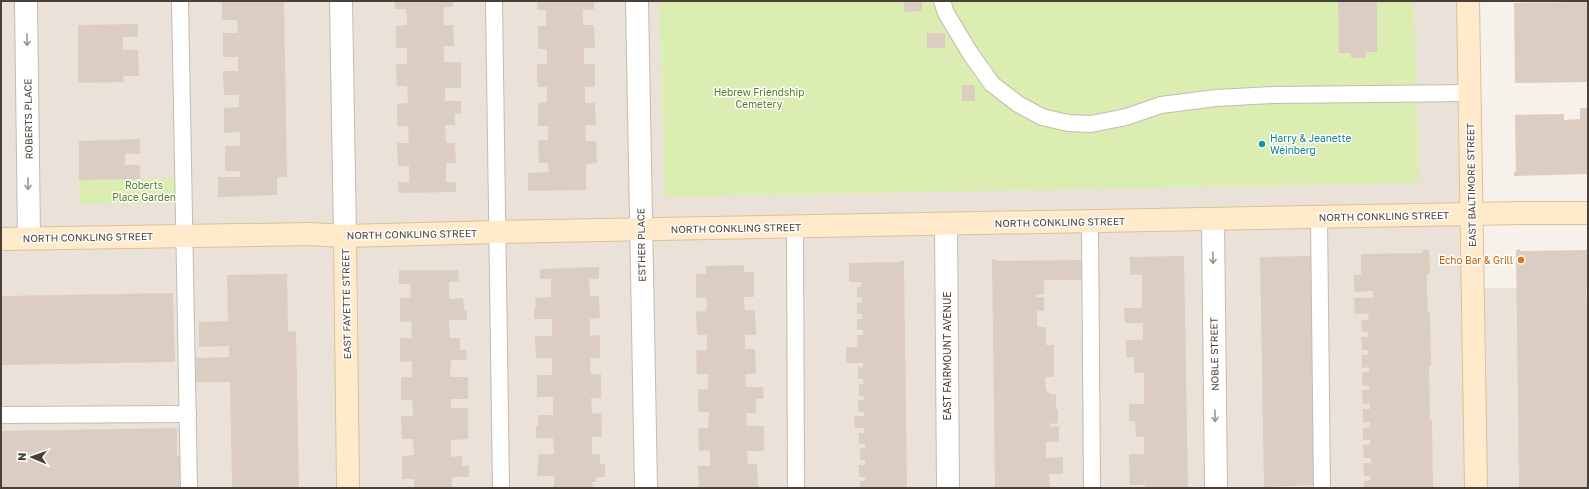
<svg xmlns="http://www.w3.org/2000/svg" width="1589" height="489" viewBox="0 0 1589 489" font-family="'Golos Text',sans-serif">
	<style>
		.residential { fill: #eae2d8 }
		.green { fill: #dbedb1 }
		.building { fill: #dccdc2 }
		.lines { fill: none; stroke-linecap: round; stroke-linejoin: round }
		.lane-casing { stroke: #c6baaf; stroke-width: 18 }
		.street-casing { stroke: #c6baaf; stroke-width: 24 }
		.secondary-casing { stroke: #dcc099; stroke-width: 24 }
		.lane { stroke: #fff; stroke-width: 16 }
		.street { stroke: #fff; stroke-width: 22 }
		.secondary { stroke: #ffebcb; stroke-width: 22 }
		.oneway { stroke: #9c9691 }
		.culture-dot { fill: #0f9aa8; stroke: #fff; stroke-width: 1.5 }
		.food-dot { fill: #e8710a; stroke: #fff; stroke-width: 1.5 }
		.labels { text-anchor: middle; stroke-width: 3; stroke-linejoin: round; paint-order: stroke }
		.park-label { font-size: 10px; fill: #547d24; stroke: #fff }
		.street-label { font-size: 10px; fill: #4b4037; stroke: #fff }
		.culture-label { font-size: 10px; fill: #0d838f; stroke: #fff; text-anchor: start }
		.food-label { font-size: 10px; fill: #c56008; stroke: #fff; text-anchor: end }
	</style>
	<rect width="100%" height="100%" fill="#f6f1ea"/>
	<!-- residential -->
	<polygon class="residential" points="1,1 659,1 665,197 1418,183 1414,1 1471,1 1475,288 1588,288 1588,488 190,488 189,454 1,456"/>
	<!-- green -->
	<g class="green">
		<polygon points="659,1 1414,1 1419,183 665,197"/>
		<polygon points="176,178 176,198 168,199 167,203 79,204 79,180"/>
	</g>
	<!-- building -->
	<g class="building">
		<polygon points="222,1 284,1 287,177 277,177 277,195 218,197 218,177 240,177 240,171 225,171 225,146 240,146 240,132 224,133 224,108 239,107 239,95 224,95 223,71 238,71 238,57 223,57 223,33 238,33 237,20 222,20"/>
		<polygon points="395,1 453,1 453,7 443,7 444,25 453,25 454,46 444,46 444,62 461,62 461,88 445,88 445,101 461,101 461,114 455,114 455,125 445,125 446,143 455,143 456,163 446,163 446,182 456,182 456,192 399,193 398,182 409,182 409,166 398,166 397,143 409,143 408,126 397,126 397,104 408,103 407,86 397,86 396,64 407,64 407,48 396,48 396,26 407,25 407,16 406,9 395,9"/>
		<polygon points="537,1 594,1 594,9 583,10 583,25 594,25 595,48 584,48 584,64 595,64 595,87 585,87 585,103 595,103 596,125 585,125 586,141 596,141 597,163 586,164 586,190 528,191 528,173 549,172 548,163 539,163 538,140 548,140 548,126 538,126 538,103 547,102 547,87 538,87 537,75 537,64 547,64 547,49 538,49 538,26 546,26 546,10 537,10"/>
		<polygon points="904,1 922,1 922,11 904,12"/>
		<polygon points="1338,1 1377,1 1377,52 1366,52 1366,58 1351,58 1351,53 1339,53"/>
		<polygon points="1588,2 1588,82 1515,83 1514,3"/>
		<polygon points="138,24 138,37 123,37 123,50 138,50 139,76 123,76 124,82 78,83 78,25"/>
		<rect x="927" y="33" width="18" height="15"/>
		<rect x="962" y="85" width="13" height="16"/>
		<polygon points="1580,108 1588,108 1588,174 1514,176 1514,172 1516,172 1515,115 1564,114 1564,120 1580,119"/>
		<polygon points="140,139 140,154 125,154 125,165 140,165 140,179 79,180 79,141"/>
		<polygon points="1520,249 1520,251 1588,250 1588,289 1586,289 1588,324 1588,369 1587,369 1588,377 1588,488 1519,488 1516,250"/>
		<polygon points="1423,250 1429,250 1430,273 1427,274 1427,294 1428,313 1430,312 1431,366 1429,366 1430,420 1432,419 1433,488 1364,488 1364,481 1370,480 1370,476 1364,476 1363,463 1371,463 1371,458 1364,458 1363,445 1370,444 1370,440 1363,440 1363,428 1370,427 1370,422 1363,422 1363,409 1370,409 1369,403 1363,404 1362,390 1369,390 1369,386 1362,385 1362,372 1369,372 1369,367 1362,368 1362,355 1368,355 1368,350 1362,350 1361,337 1368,337 1368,332 1362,332 1361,320 1368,320 1369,314 1355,314 1354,298 1373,298 1373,291 1354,292 1354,275 1361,275 1361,254 1423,253"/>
		<polygon points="1184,256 1188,488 1145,488 1145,485 1130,485 1129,454 1144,454 1144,437 1136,437 1135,421 1129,421 1129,404 1144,404 1144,373 1134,373 1134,357 1126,357 1126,340 1143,340 1143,323 1125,323 1124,308 1142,308 1142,275 1130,275 1130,257"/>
		<polygon points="1312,256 1316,485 1264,487 1260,257"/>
		<polygon points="992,259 996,259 996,261 1083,260 1084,280 1044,280 1044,294 1036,295 1036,297 1044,297 1044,311 1037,311 1037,327 1046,327 1046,345 1054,345 1054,377 1045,377 1046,391 1049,392 1049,394 1056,394 1056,409 1058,409 1058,423 1050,424 1050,427 1059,426 1059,442 1046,442 1046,458 1063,457 1063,474 1049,474 1050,488 995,488"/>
		<polygon points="901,261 904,261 907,488 860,488 860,481 865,481 865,477 859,477 859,465 865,465 865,460 860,460 860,448 865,449 865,444 859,444 859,433 864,433 864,428 855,428 854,416 864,416 864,412 858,412 858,400 864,400 863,396 859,396 859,384 864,384 863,379 858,379 858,367 863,368 863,363 846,363 846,347 858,347 857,335 863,335 863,330 857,330 857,319 863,319 862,314 857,314 857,302 862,303 862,298 857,297 857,287 861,287 862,282 849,282 849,263 901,262"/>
		<polygon points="744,265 744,272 754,272 754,297 744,297 745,310 755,310 756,335 745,335 745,349 755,349 756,374 745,374 746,387 763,387 764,399 756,399 756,413 746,413 747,426 764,426 764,451 747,451 748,464 757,464 758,488 699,488 698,466 710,466 710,450 699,451 698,428 708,428 709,412 698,412 698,389 708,389 708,374 697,374 696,350 707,350 707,335 697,335 696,312 706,311 707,304 706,298 696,298 696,274 706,274 706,266"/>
		<polygon points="599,267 599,279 589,279 590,296 599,296 600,318 590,319 590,336 600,335 600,358 590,358 591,374 601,374 601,398 591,398 592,414 601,413 602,437 592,437 592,454 600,454 600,464 605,464 605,477 596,477 596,482 592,482 593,488 554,488 554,476 537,476 539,454 554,454 553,438 536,438 536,426 538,426 538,415 553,415 553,397 537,397 537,375 552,375 552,358 536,358 535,336 552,336 552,319 534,319 534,309 536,308 535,298 551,297 551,279 540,279 540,269"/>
		<polygon points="399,270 458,270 459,281 449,282 449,299 463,298 464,310 467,310 467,320 449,320 450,338 460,338 460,350 466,350 467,360 451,360 450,377 468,377 468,399 451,399 451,408 468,408 468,439 451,440 451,457 462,456 462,466 469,466 469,477 452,477 452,488 414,488 414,479 402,479 402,456 414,455 413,439 402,439 401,416 413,416 412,400 401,400 401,377 412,377 412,361 400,362 400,338 412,338 411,321 400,322 400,298 411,298 410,284 399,284"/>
		<polygon points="287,274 288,332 296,331 299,488 232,488 230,382 196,382 196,358 229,357 229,346 199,347 199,322 228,321 227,275"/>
		<polygon points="173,293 175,362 1,365 1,296"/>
		<polygon points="177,428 177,455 182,455 183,488 1,488 1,431"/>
	</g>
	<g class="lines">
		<!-- lane casing -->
		<g class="lane-casing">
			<g id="lane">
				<polyline points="180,1 189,488"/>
				<polyline points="494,1 501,488"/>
				<polyline points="942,1 946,13 970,53 992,84 1018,104 1042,117 1068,123 1091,124 1126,117 1161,105 1216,98 1274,95 1470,93"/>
				<polyline points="1319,217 1322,488"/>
				<polyline points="1090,221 1092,488"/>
				<polyline points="795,227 796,488"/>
				<polyline points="1,415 188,414"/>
			</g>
		</g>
		<!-- street casing -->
		<g class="street-casing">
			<g id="street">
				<polyline points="26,1 29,238"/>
				<polyline points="341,1 345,236"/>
				<polyline points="637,1 646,488"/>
				<polyline points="1213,219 1216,488"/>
				<polyline points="946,224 948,488"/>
			</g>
		</g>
		<!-- secondary casing -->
		<g class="secondary-casing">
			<g id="secondary">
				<polyline points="1468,1 1476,488"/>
				<polyline points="345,236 348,488"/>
				<polyline points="1,239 310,234 345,236 498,232 1522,213 1588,213"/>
			</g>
		</g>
		<!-- lane -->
		<use href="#lane" class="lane"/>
		<!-- street -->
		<use href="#street" class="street"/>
		<!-- secondary -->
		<use href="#secondary" class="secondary"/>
	</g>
	<!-- one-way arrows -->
	<defs><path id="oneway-shaft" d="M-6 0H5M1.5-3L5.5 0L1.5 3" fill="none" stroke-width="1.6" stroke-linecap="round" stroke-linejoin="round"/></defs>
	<g class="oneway">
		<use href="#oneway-shaft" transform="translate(27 40) rotate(89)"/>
		<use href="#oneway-shaft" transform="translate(28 184) rotate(89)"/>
		<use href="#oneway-shaft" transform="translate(1213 258) rotate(89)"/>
		<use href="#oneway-shaft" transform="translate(1215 416) rotate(89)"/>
	</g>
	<!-- markers -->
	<circle class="culture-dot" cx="1262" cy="144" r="4"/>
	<circle class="food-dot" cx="1521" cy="260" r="4"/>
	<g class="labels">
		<!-- park labels -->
		<g class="park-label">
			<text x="759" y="96">Hebrew Friendship<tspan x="759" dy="12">Cemetery</tspan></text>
			<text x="144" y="189">Roberts<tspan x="144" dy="12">Place Garden</tspan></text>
		</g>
		<!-- street labels -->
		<g class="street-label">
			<text transform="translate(28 119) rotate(-91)" y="4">ROBERTS PLACE</text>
			<text transform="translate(1471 185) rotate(-91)" y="4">EAST BALTIMORE STREET</text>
			<text transform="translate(1384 216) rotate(-1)" y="4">NORTH CONKLING STREET</text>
			<text transform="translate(1060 222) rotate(-1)" y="4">NORTH CONKLING STREET</text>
			<text transform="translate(736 228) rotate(-1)" y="4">NORTH CONKLING STREET</text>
			<text transform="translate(412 234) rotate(-1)" y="4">NORTH CONKLING STREET</text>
			<text transform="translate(88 237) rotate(-1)" y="4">NORTH CONKLING STREET</text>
			<text transform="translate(641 245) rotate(-91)" y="4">ESTHER PLACE</text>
			<text transform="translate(346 304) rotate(-91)" y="4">EAST FAYETTE STREET</text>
			<text transform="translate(1214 354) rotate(-91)" y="4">NOBLE STREET</text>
			<text transform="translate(947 356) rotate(-90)" y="4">EAST FAIRMOUNT AVENUE</text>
		</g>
		<!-- culture labels -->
		<g class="culture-label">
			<text x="1270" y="142">Harry &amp; Jeanette<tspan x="1270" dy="12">Weinberg</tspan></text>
		</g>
		<!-- food labels -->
		<g class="food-label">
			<text x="1513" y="264">Echo Bar &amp; Grill</text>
		</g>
	</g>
	<!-- border -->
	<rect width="1589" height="489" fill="none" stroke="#4b4037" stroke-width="4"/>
	<!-- north arrow -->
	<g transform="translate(32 457) rotate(272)" stroke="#ffffff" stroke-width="3" paint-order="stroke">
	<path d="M0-3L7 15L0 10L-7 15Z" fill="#4b4037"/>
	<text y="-6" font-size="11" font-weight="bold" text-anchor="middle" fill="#4b4037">N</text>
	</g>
</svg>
